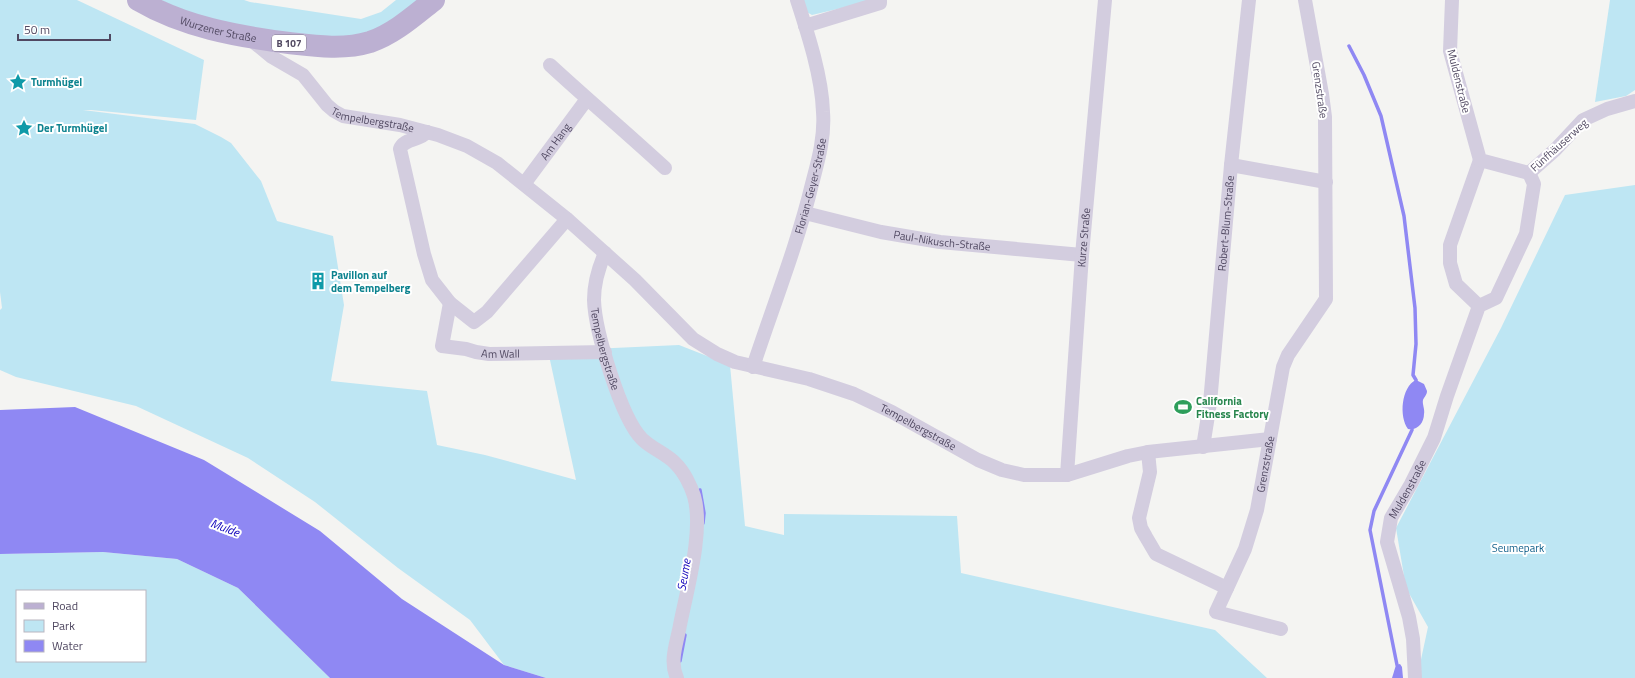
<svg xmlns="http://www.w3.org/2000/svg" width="1635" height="678" viewBox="0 0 1635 678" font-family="'Titillium Web',sans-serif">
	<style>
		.green { fill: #bee6f3; fill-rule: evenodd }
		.water { fill: #8f88f3 }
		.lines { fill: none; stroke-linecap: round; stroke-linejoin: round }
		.stream { stroke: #8f88f3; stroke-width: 3.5 }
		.street { stroke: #d3cddf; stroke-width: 14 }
		.primary { stroke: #bcb0d2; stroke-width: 22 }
		.labels { text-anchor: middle; stroke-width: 4; stroke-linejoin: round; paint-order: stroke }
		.shield { fill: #fff; stroke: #847f90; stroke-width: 1 }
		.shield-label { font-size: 10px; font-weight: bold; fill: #504861 }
		.street-label { font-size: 11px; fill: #504861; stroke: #fff }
		.culture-label { font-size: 11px; font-weight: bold; fill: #0d838f; stroke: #fff; text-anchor: start }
		.leisure-label { font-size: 11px; font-weight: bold; fill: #27864d; stroke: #fff; text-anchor: start }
		.park-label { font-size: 11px; fill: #105f8a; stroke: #fff }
		.water-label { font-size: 12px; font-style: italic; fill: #0e01ba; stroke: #fff }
	</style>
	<rect width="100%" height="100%" fill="#f4f4f2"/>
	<!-- green -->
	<g class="green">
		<polygon points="0,0 77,0 204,60 196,120 91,110 83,110 195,124 221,137 231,143 261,181 277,221 333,236 344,305 331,381 427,391 437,445 485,455 576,480 548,351 679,345 730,365 745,526 784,535 784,514 957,516 961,573 1215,630 1267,678 546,678 504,665 470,620 398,568 315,502 248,458 136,406 16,377 0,370 0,310 2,308 0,292"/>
		<polygon points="161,0 244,0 250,2 361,19 381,12 396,0 421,0 386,27 348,39 251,31 179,10"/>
		<polygon points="802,0 867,0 863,3 812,15 805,11"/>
		<polygon points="1610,0 1635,0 1635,90 1626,96 1595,102"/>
		<polygon points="1635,185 1635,678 1417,678 1428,627 1406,588 1396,528 1501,328 1565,195"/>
		<path d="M 103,552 L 177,559 L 238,588 L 330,678 L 0,678 L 0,554 ZM 17,591 L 145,591 L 145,661 L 17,661 Z"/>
	</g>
	<!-- water -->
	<g class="water">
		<path d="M 1416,380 L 1424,384 L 1427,391 C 1427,395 1424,397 1423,400 C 1422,404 1425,409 1424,414 C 1424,423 1417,431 1408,429 C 1399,417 1401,387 1416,380 Z"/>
		<polygon points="75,407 204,460 320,531 402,599 504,665 546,678 330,678 238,588 177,559 103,552 0,554 0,410"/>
		<polygon points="1400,664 1402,667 1403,678 1392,678 1396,665"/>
	</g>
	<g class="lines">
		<!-- stream -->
		<g class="stream">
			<polyline points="1349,46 1364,75 1381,116 1404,216 1415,308 1416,344 1413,375 1416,380"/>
			<polyline points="700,490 704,513 703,523"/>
			<polyline points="680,661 685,635"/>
			<polyline points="1397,665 1370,530 1374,511 1412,430"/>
		</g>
		<!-- street -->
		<g class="street">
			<polyline points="805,26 880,3 880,0"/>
			<path id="s1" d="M 250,39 L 272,57 L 303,75 L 327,105 L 334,111 L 343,116 L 400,125 L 438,135 L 467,146 L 497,163 L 567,219 L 635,280 L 693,339 L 717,354 L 735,362 L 809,379 L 854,394 L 892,412 L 978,460 L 1002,470 L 1024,475 L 1067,475 L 1128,456 L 1148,452 L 1270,439"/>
			<path d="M 550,65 C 588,100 627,133 665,168"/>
			<path d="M 427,132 C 420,141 404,138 400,149 L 424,254 L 432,280 L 450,303 L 474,322 L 487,312 L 567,219"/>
			<polyline points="1231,165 1326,182"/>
			<polyline points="1529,173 1555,150 1583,120 1607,109 1635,101"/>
			<path id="s2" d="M 524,184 L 587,99"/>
			<path id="s3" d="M 805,213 L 881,232 L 940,242 L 1082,255"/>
			<path id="s4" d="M 605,253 C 598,269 594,283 594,300 C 595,331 621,418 642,439 C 652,449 667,454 676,464 C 684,472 691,486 694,496 C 704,531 687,589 680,625 C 677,642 669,661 677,678"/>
			<path id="s5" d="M 450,303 L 442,346 L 466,349 L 476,352 L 489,354 L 605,352"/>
			<polyline points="1479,306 1456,284 1450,263 1450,245 1480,160"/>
			<path id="s6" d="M 753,367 C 773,306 797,246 812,184 C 818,161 825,137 823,112 C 822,77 808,34 797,0"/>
			<path id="s7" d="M 1203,447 L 1210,403 L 1231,165 L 1249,0"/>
			<polyline points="1148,452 1150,472 1139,518 1141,528 1146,537 1156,554 1227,588"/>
			<path id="s8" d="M 1067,475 L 1082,255 L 1105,0"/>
			<path id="s9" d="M 1281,629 L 1216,612 L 1245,549 L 1257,510 L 1283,367 L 1288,355 L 1326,299 L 1325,117 L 1322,94 L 1305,0"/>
			<path id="s10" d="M 1415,678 L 1413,639 L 1409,617 L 1387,542 L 1391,518 L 1411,484 L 1434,438 L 1447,396 L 1479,306 L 1496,298 L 1526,234 L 1534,184 L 1529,173 L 1480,160 L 1450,51 L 1452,0"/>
		</g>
		<!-- primary -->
		<path class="primary" id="s11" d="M 138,0 C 184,27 236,36 289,43 C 315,46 344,50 370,42 C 394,34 415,15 434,0"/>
	</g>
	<!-- icons -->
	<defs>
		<g id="sight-bare" transform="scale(1.38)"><path d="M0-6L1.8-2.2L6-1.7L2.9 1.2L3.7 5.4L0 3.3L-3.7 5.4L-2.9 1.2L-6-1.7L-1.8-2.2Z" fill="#0f9aa8" stroke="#fff" stroke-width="2.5" paint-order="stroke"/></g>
		<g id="building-bare" transform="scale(1.38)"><path d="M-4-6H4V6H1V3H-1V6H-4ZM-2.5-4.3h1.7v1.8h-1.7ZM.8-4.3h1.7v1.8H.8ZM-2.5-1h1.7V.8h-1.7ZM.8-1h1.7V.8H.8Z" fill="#0f9aa8" stroke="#fff" stroke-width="2.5" paint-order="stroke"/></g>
		<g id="stadium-bare" transform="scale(1.38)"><path d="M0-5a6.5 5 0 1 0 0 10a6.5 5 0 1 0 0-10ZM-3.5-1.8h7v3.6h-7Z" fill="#2e9e5b" stroke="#fff" stroke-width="2.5" paint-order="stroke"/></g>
	</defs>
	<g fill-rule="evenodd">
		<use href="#sight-bare" x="18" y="82"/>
		<use href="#sight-bare" x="24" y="128"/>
		<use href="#building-bare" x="318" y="281"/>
		<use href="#stadium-bare" x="1183" y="407"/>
	</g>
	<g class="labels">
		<!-- shield labels -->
		<rect class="shield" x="272" y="35" width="34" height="16" rx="3"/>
		<g class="shield-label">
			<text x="289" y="47">B 107</text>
		</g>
		<!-- street labels -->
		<g class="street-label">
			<text dy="4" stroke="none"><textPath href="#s11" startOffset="86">Wurzener Straße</textPath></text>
			<text transform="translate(1459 81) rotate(76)" y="4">Muldenstraße</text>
			<text transform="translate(1320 90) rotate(82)" y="4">Grenzstraße</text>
			<text dy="4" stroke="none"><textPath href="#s1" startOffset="152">Tempelbergstraße</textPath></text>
			<text dy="4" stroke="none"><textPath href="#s2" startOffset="53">Am Hang</textPath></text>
			<text transform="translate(1559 145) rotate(-42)" y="4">Fünfhäuserweg</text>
			<text dy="4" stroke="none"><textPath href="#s6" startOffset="190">Florian-Geyer-Straße</textPath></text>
			<text dy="4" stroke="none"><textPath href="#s7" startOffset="225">Robert-Blum-Straße</textPath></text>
			<text dy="4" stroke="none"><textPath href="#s8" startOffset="238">Kurze Straße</textPath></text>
			<text dy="4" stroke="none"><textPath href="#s3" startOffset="140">Paul-Nikusch-Straße</textPath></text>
			<text dy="4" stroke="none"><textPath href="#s4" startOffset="99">Tempelbergstraße</textPath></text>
			<text dy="4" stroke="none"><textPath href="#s5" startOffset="103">Am Wall</textPath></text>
			<text dy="4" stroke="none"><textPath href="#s1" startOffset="792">Tempelbergstraße</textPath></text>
			<text dy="4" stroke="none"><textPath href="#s9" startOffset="224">Grenzstraße</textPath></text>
			<text dy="4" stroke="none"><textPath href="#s10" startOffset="197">Muldenstraße</textPath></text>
		</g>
		<!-- culture labels -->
		<g class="culture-label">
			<text x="31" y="86">Turmhügel</text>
			<text x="37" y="132">Der Turmhügel</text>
			<text x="331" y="279">Pavillon auf<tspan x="331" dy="13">dem Tempelberg</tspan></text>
		</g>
		<!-- leisure labels -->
		<g class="leisure-label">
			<text x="1196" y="405">California<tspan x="1196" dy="13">Fitness Factory</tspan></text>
		</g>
		<!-- park labels -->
		<g class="park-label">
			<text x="1518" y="552">Seumepark</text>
		</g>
		<!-- water labels -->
		<g class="water-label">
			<text transform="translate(225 528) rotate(21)" y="4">Mulde</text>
			<text transform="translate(684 575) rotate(-80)" y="4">Seume</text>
		</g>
	</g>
	<!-- legend -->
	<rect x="16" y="590" width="130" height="72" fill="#ffffff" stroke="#b9b6c0"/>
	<rect x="24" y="603" width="20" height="6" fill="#bcb0d2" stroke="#b9b6c0"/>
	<text x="52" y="610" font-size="12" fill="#504861">Road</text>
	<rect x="24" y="620" width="20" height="12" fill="#bee6f3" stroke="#b9b6c0"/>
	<text x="52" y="630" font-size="12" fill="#504861">Park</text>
	<rect x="24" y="640" width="20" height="12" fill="#8f88f3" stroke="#b9b6c0"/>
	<text x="52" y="650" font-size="12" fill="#504861">Water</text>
	<!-- scale -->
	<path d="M18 34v6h92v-6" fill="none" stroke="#504861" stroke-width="2"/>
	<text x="24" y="34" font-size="12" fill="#504861" stroke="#ffffff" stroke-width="3" paint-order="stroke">50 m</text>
</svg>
